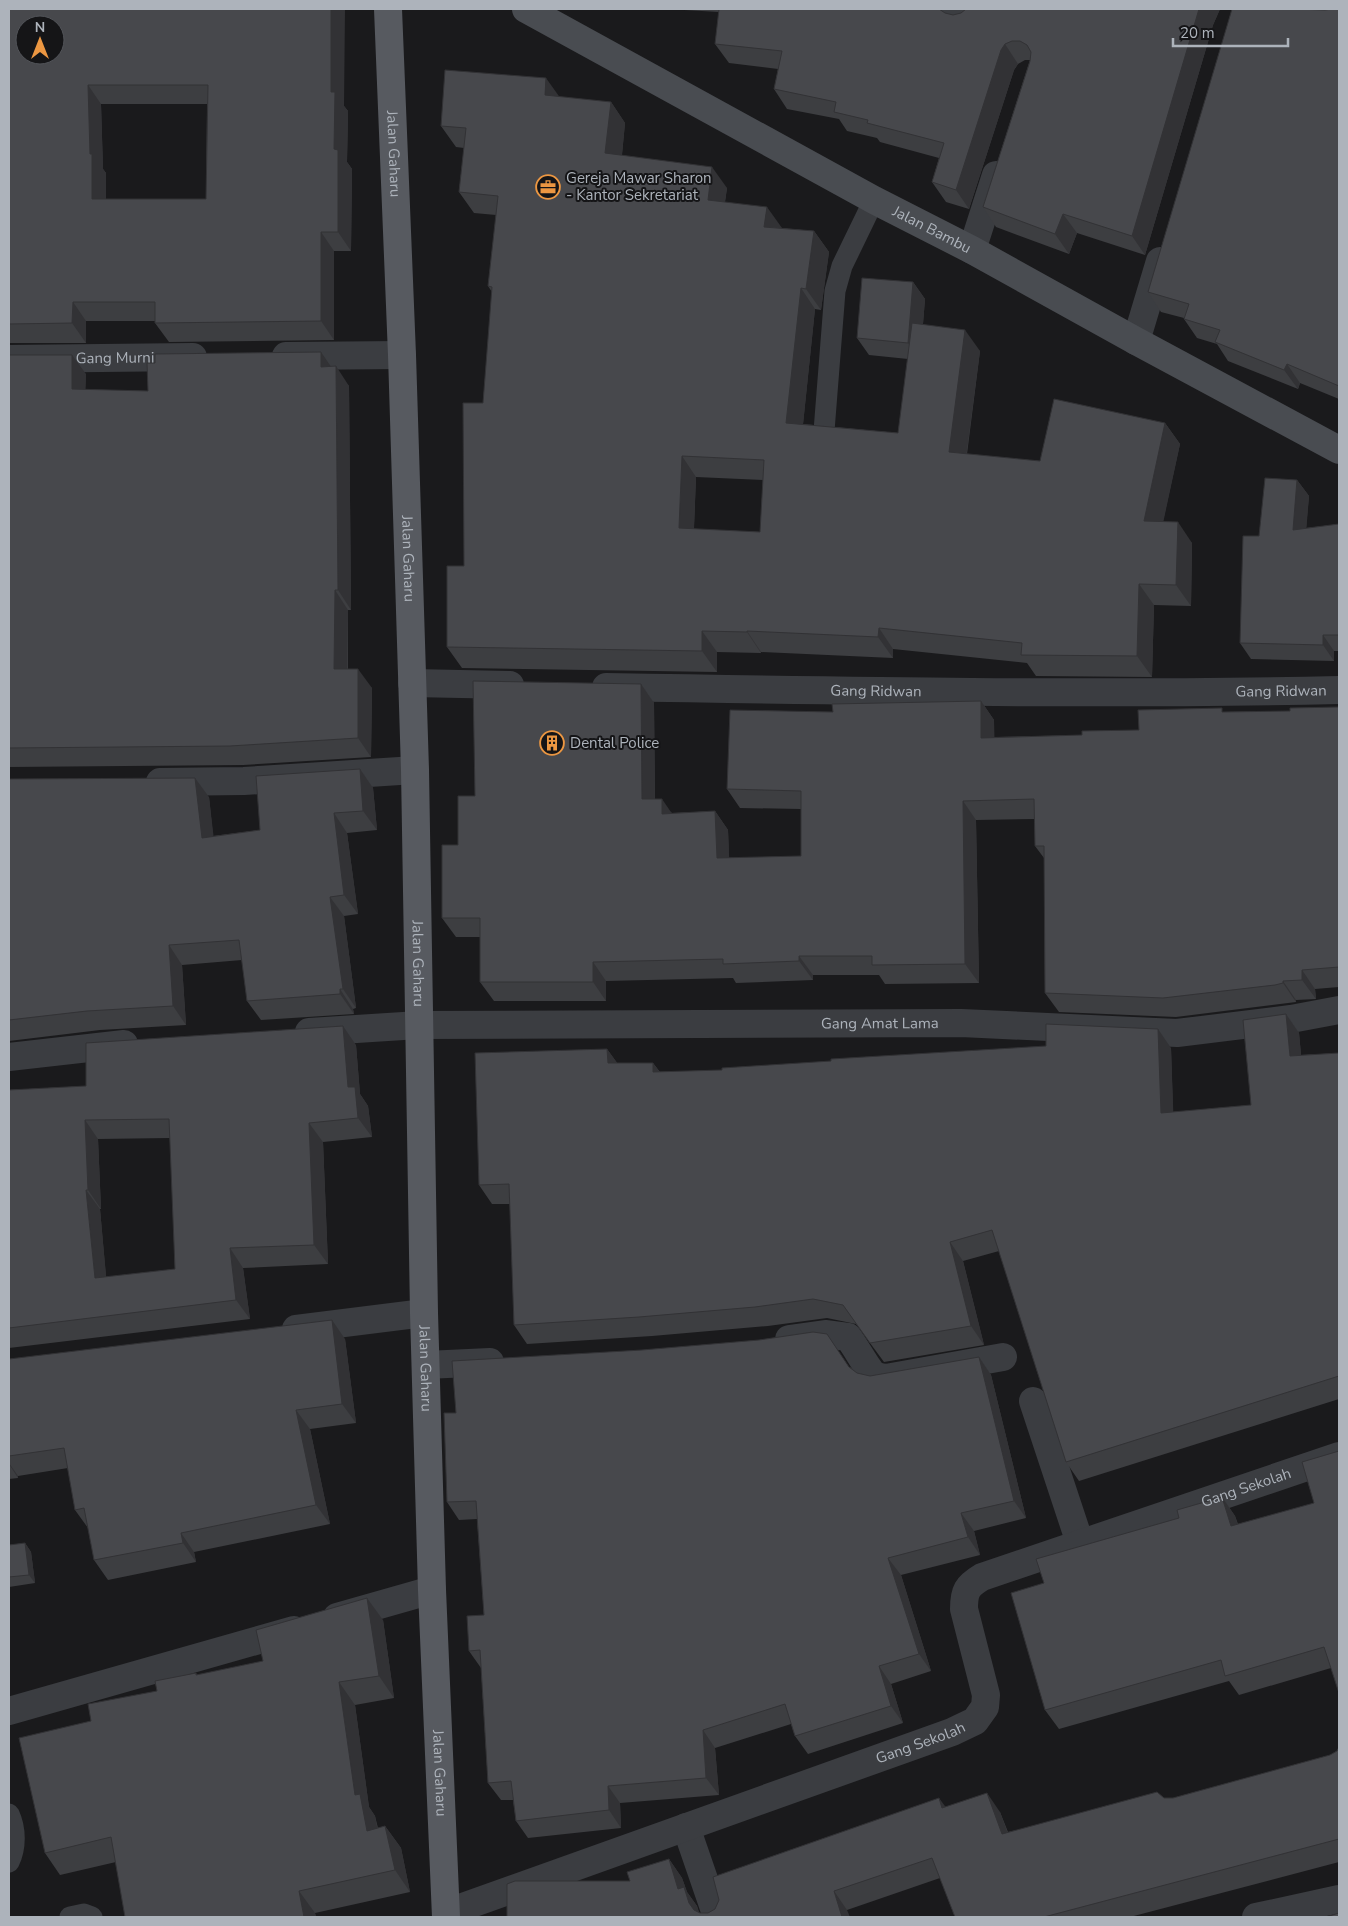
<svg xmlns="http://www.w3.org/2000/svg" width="1348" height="1926" viewBox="0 0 1348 1926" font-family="'Nunito Sans',sans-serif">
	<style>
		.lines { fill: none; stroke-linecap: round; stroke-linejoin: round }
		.lane { stroke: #3b3d41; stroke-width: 21 }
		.street { stroke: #3b3d41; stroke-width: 28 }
		.secondary { stroke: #494c51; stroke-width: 28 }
		.primary { stroke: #575a60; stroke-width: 28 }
		.wall { fill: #3d3e41; fill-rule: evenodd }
		.shaded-wall { fill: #323235 }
		.building { fill: #47484c; stroke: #323235; fill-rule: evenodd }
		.labels { text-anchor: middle; stroke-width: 4; stroke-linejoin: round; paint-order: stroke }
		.street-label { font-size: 15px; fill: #adb3bb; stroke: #151517 }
		.poi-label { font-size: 15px; fill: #adb3bb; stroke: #151517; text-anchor: start }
	</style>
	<rect width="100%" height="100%" fill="#1a1a1c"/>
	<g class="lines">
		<!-- lane -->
		<g class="lane">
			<polyline points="824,431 835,291 842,266 874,200"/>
			<path d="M 9,1814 C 16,1829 16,1848 9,1862"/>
			<polyline points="70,1917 84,1914 92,1917"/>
		</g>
		<!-- street -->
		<g class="street">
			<polyline points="952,9 967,19"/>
			<polyline points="972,250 996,175"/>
			<polyline points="1136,341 1160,261"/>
			<polyline points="286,356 402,355"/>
			<path id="s1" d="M 9,359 L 193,357"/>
			<polyline points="412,683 510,685"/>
			<path id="s2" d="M 606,687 C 850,691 1095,695 1339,690"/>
			<polyline points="160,782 244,781 415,770"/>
			<path id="s3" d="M 309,1032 L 419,1025 L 961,1023 L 1177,1033 L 1291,1019 L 1339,1010"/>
			<polyline points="9,1057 124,1044"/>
			<polyline points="296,1329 424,1313"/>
			<path d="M 789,1339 L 825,1334 L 848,1337 C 854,1344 870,1373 874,1375 C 877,1377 882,1377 886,1378 L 1003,1357"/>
			<polyline points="426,1365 490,1362"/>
			<polyline points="1033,1401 1080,1543"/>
			<polyline points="337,1617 432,1590"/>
			<polyline points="9,1711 294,1630"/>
			<polyline points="686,1827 717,1917"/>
			<path id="s4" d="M 446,1913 L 952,1732 L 975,1721 L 985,1707 L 986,1695 L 964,1609 C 964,1591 967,1586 982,1577 L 1339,1456"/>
			<polyline points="1256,1917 1339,1899"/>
		</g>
		<!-- secondary -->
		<path class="secondary" id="s5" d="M 526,9 L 874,200 L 972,250 L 1136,341 L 1339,450"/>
		<!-- primary -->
		<path class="primary" id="s6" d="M 388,9 L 402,355 L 415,770 L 424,1313 L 432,1590 L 446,1917"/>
	</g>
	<!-- wall -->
	<g class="wall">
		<path d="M 9,9 L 344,106 L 348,111 L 347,162 L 352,169 L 351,251 L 334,251 L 334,340 L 169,342 L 155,323 L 155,321 L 86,321 L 86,343 L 9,343 ZM 101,104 L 207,104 L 206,199 L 106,199 L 106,173 L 103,169 Z"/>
		<polygon points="667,9 939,9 945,13 953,15 961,13 966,9 1220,9 1213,25 1145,255 1077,233 1069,254 996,227 983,207 1030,60 1025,60 1018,64 1014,70 969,209 946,202 932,182 939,158 880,142 877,138 847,131 839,119 787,109 774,89 778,69 729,63 715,44 719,12"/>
		<polygon points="1339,9 1339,399 1300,383 1298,389 1228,361 1217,344 1197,338 1184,319 1184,318 1161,312 1148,292 1325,10"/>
		<path d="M 560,97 L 611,102 L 625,123 L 622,155 L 727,188 L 725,202 L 782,228 L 814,231 L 829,252 L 821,310 L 815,309 L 803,424 L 898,433 L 908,359 L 869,355 L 857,338 L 913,282 L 925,299 L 923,324 L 980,351 L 967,454 L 1040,461 L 1165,423 L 1180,444 L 1163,521 L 1192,543 L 1191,606 L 1154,605 L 1152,677 L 1036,676 L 1027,663 L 893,649 L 893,658 L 761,652 L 761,653 L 717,652 L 717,672 L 462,668 L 447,647 L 464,566 L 483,403 L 492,292 L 488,286 L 496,215 L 474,213 L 459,192 L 464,148 L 456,147 L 441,126 ZM 696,477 L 763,480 L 760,532 L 694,529 Z"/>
		<polygon points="9,355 86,374 85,390 148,391 331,367 349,386 351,610 348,610 348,669 372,688 371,757 243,765 9,767"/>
		<polygon points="1297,480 1309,496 1306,528 1339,524 1339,651 1334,651 1334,661 1251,659 1240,643 1259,536"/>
		<polygon points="641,684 654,703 655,799 672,813 715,811 728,830 729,858 801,856 801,809 740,808 727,789 833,712 981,701 994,720 994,737 1082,735 1139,730 1225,712 1290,711 1339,707 1339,987 1315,989 1316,999 1296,1000 1296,1002 1176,1017 1059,1012 1045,993 1044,858 1035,846 1035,819 976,820 979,983 885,984 879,975 813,975 813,980 736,983 733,978 606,981 606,1001 494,1001 480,982 480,937 456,937 442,918 458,845 475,796"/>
		<polygon points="360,769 373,788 377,830 347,833 358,914 344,916 356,1008 353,1009 354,1014 261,1020 247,1001 242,960 182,965 186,1025 100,1030 9,1041 9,779 209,797 213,836 260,830"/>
		<polygon points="1286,1014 1299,1033 1301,1055 1339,1053 1339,1399 1079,1481 1066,1462 999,1251 963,1261 984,1345 884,1362 856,1324 827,1318 768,1326 652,1336 527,1344 514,1325 510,1204 492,1204 479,1185 607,1049 617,1063 653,1063 660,1072 722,1070 1171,1048 1173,1112 1251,1105"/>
		<path d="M 356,1045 L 360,1094 L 368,1106 L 372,1137 L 323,1142 L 328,1264 L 243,1268 L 250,1319 L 9,1348 L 9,1090 L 86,1086 ZM 170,1138 L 175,1269 L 106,1277 L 100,1209 L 101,1209 L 98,1139 Z"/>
		<polygon points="345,1339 356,1423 310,1429 330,1524 194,1552 196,1562 108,1580 94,1560 88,1528 75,1510 68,1468 18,1476 18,1478 9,1479 9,1359"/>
		<polygon points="979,1357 991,1375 1026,1518 974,1531 980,1555 901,1575 931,1671 891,1684 903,1723 808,1754 795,1736 791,1724 715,1748 719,1795 620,1803 621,1828 528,1838 516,1821 513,1800 501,1800 488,1783 481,1668 469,1651 484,1615 477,1519 459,1520 447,1502 456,1413 850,1367 857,1373 870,1376"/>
		<polygon points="1222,1497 1235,1516 1238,1524 1314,1503 1331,1668 1239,1695 1229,1681 1059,1729 1045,1710 1044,1583"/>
		<polygon points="25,1543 31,1552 35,1583 9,1587 9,1545"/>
		<polygon points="383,1620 394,1698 355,1705 369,1807 375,1816 378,1828 385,1826 401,1848 410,1892 315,1913 316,1917 125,1917 116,1862 60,1875 45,1853 91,1721 196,1673 197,1675 263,1661"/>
		<polygon points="1339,1747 1339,1862 1130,1917 955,1917 940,1878 847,1910 507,1917 630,1881 669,1859 682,1878 687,1892 697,1906 699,1913 708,1913 945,1807 1000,1812 1008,1832 1164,1798 1173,1798 1330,1755 1337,1751"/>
	</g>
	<!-- shaded-wall -->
	<g class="shaded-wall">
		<polygon points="331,9 345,9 344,106 348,111 347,162 352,169 351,251 338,232 331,92"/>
		<polygon points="1199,9 1220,9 1213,25 1145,255 1132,236"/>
		<polygon points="1005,44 1018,64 1014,70 969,209 956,190 1001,50"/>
		<polygon points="546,78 561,99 545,95"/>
		<polygon points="88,85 101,104 103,169 106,173 106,219 92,199 90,154"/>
		<polygon points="611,102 625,123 620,174 605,153"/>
		<polygon points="712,167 727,188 722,221 708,200"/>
		<polygon points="767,207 782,228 764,227"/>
		<polygon points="1063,214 1077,233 1069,254 1055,234"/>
		<polygon points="814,231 829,252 821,310 806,289"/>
		<polygon points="321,232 334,251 334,340 321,321"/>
		<polygon points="913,282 925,299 920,360 908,343"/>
		<polygon points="801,288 815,309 801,444 786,423"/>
		<polygon points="73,302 86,321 86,343 72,323"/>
		<polygon points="965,330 980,351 964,473 949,452"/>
		<polygon points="321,352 334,371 321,367"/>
		<polygon points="72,355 86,374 85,408 72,389"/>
		<polygon points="1287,364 1300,383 1298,389 1284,370"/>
		<polygon points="336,366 349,386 351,610 338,590"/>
		<polygon points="1165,423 1180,444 1159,542 1144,521"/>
		<polygon points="682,456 696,477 693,549 679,528"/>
		<polygon points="1297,480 1309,496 1305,546 1293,530"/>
		<polygon points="1178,522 1192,543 1191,606 1176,585"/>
		<polygon points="1139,584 1154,605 1152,677 1137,656"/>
		<polygon points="335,590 348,610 347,688 334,669"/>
		<polygon points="879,628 893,649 893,658 878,637"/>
		<polygon points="702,631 717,652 717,672 702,651"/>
		<polygon points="747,631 761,652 761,653 747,632"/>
		<polygon points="1323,635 1334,651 1334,661 1323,645"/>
		<polygon points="358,669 372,688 371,757 358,738"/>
		<polygon points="641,684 654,703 655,818 642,799"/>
		<polygon points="981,701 994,720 995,757 981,738"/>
		<polygon points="360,769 373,788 377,830 363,811"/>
		<polygon points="195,778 209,797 216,857 202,838"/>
		<polygon points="662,799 675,818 662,814"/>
		<polygon points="963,801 976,820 979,983 965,964"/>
		<polygon points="715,811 728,830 730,877 717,858"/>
		<polygon points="334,813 347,833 358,914 344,895"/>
		<polygon points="330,897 344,916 356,1008 343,989"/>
		<polygon points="169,945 182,965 186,1025 173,1006"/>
		<polygon points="799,956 813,975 813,980 799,961"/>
		<polygon points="593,962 606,981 606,1001 593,982"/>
		<polygon points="1302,970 1315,989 1316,999 1302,980"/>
		<polygon points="1283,981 1296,1000 1296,1002 1283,983"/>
		<polygon points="340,989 353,1009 354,1014 340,994"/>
		<polygon points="1286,1014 1299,1033 1303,1075 1290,1056"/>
		<polygon points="343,1026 356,1045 360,1094 368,1106 372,1137 358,1118 348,1087"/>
		<polygon points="1158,1029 1171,1048 1174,1132 1161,1113"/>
		<polygon points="607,1049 621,1068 608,1063"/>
		<polygon points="653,1063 667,1082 653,1072"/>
		<polygon points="85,1120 98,1139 101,1209 88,1190"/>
		<polygon points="309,1123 323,1142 328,1264 314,1245"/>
		<polygon points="86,1190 100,1209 108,1297 95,1278"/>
		<polygon points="950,1242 963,1261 984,1345 971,1326"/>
		<polygon points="230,1248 243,1268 250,1319 236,1300"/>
		<polygon points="332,1320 345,1339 356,1423 342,1404"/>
		<polygon points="979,1357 991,1375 1026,1518 1014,1501"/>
		<polygon points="296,1410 310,1429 330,1524 316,1505"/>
		<polygon points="9,1463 18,1476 18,1478 9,1464"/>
		<polygon points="1222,1497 1235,1516 1244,1545 1231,1526"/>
		<polygon points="961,1513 974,1531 980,1555 968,1537"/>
		<polygon points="181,1533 194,1552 196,1562 183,1543"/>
		<polygon points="25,1543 31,1552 35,1583 29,1575"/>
		<polygon points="888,1558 901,1575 931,1671 919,1654"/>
		<polygon points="367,1598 383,1620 394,1698 379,1676"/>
		<polygon points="879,1666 891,1684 903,1723 891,1706"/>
		<polygon points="339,1682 355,1705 369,1807 375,1816 382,1853 367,1831 355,1795"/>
		<polygon points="703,1730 715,1748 719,1795 706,1778"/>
		<polygon points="608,1786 620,1803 621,1828 609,1810"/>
		<polygon points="987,1793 1000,1812 1015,1853 1002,1834"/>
		<polygon points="939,1798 953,1817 942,1808"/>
		<polygon points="385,1826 401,1848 410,1892 395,1870"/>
		<polygon points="669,1859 682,1878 687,1892 697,1906 701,1917 699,1917 678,1889"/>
		<polygon points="299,1891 315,1913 316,1917 304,1917"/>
		<polygon points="834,1891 847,1910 850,1917 842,1917"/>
	</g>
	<!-- building -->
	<g class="building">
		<path d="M 9,9 L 331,9 L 331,92 L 335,92 L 334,149 L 338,150 L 338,232 L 321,232 L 321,321 L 155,323 L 155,302 L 73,302 L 72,323 L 9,324 ZM 25,25 L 55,25 L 55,55 L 25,55 ZM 88,85 L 208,85 L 206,199 L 92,199 L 92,154 L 90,154 Z"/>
		<polygon points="719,9 939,9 945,13 953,15 961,13 966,9 1199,9 1132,236 1063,214 1055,234 983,207 1030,61 1031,52 1027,45 1020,41 1012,41 1005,44 1001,50 956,190 932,182 944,143 867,123 868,120 834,112 836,102 774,89 782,51 715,44"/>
		<polygon points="1232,9 1295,9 1325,10 1332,9 1339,9 1339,386 1287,364 1284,370 1215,342 1220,330 1184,319 1189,304 1148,292"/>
		<path d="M 445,70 L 546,78 L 545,95 L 611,102 L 605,153 L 712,167 L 708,200 L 767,207 L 764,227 L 814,231 L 806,289 L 801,288 L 786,423 L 898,433 L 912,323 L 965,330 L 949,452 L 1040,461 L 1054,399 L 1165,423 L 1144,521 L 1178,522 L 1176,585 L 1139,584 L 1137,656 L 1021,655 L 1022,643 L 879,628 L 878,637 L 747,631 L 747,632 L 702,631 L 702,651 L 447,647 L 447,566 L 464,566 L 463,403 L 483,403 L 492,287 L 488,286 L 498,196 L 459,192 L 466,128 L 441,126 ZM 682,456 L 764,460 L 760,532 L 679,528 Z"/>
		<polygon points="862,278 913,282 908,343 857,338"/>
		<polygon points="321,352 321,367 336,366 338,590 335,590 334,669 358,669 358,738 230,746 9,748 9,355 72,355 72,389 148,391 147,363 155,363 155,354"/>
		<polygon points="1265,478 1297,480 1293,530 1339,524 1339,635 1323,635 1323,645 1240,643 1243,536 1259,536"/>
		<polygon points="473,681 641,684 642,799 662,799 662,814 715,811 717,858 801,856 801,791 727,789 730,710 833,712 832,704 981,701 981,738 1082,735 1082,731 1139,730 1138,710 1222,708 1222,712 1290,711 1290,708 1339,707 1339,967 1302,970 1302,980 1283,981 1283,983 1275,985 1163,998 1045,993 1044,846 1035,846 1034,799 963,801 965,964 872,965 872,956 799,956 799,961 723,964 723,959 593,962 593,982 480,982 480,918 442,918 442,845 458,845 458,796 475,796"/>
		<polygon points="360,769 363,811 334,813 344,895 330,897 343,989 340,989 340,994 247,1001 239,940 169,945 173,1006 87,1011 9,1020 9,779 195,778 202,838 260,830 256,776"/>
		<polygon points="1286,1014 1290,1056 1339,1053 1339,1376 1066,1462 992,1230 950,1242 971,1326 870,1343 843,1305 813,1299 755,1307 639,1317 514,1325 509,1184 479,1185 475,1053 607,1049 608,1063 653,1063 653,1072 722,1070 722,1068 831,1061 831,1059 1046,1046 1046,1024 1158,1029 1161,1113 1251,1105 1243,1020"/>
		<path d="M 343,1026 L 348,1087 L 355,1087 L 358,1118 L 309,1123 L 314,1245 L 230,1248 L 236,1300 L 9,1328 L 9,1090 L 86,1086 L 86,1043 ZM 169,1119 L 175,1269 L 95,1278 L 86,1190 L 88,1190 L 85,1120 Z"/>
		<polygon points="332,1320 342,1404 296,1410 316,1505 181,1533 183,1543 94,1560 84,1508 75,1510 64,1448 9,1456 9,1359"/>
		<polygon points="813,1332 827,1334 849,1367 857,1373 870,1376 979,1357 1014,1501 961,1513 968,1537 888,1558 919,1654 879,1666 891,1706 795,1736 785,1704 703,1730 706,1778 608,1786 609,1810 516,1821 511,1781 488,1783 480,1650 469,1651 467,1616 484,1615 476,1501 447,1502 444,1413 456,1413 452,1361 642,1350 759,1340"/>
		<polygon points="1339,1451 1339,1693 1324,1647 1225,1676 1221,1660 1045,1710 1011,1593 1044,1583 1036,1559 1179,1518 1177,1510 1222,1497 1231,1526 1314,1503 1302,1462"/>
		<polygon points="25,1543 29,1575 9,1577 9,1545"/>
		<polygon points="367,1598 379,1676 339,1682 355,1795 360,1794 367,1831 385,1826 395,1870 299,1891 304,1917 125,1917 111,1837 45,1853 19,1738 91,1721 88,1704 157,1691 155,1681 196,1673 196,1675 263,1661 256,1630"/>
		<polygon points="1339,1747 1339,1839 1044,1917 955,1917 932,1858 834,1891 842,1917 507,1917 507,1884 515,1881 630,1881 627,1872 669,1859 678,1889 684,1887 689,1903 694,1910 700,1913 708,1913 715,1909 719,1900 713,1877 939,1798 942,1808 987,1793 1002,1834 1157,1792 1164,1798 1173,1798 1330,1755 1337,1751"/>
		<polygon points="1339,1913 1339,1917 1326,1917"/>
	</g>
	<!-- icons -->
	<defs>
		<g id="office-ring" transform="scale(1.25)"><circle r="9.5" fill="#151517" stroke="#ec9742" stroke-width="1.5"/><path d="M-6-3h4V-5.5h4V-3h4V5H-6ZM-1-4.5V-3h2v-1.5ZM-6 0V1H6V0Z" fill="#ec9742"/></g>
		<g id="building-ring" transform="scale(1.25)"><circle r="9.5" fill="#151517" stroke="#ec9742" stroke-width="1.5"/><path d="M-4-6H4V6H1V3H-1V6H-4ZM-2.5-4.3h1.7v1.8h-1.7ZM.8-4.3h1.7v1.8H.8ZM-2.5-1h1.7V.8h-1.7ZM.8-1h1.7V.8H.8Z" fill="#ec9742"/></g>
	</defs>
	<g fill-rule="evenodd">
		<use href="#office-ring" x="548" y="187"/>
		<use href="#building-ring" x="552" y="743"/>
	</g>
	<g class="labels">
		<!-- street labels -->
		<g class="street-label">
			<text dy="5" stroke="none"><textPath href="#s6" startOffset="145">Jalan Gaharu</textPath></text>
			<text dy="5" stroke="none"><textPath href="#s5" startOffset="462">Jalan Bambu</textPath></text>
			<text dy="5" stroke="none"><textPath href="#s1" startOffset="106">Gang Murni</textPath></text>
			<text dy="5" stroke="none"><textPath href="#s6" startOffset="550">Jalan Gaharu</textPath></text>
			<text dy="5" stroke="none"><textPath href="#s2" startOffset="675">Gang Ridwan</textPath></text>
			<text dy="5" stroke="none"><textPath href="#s2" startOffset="270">Gang Ridwan</textPath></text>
			<text dy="5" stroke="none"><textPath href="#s6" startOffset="955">Jalan Gaharu</textPath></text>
			<text dy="5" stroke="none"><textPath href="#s3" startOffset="571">Gang Amat Lama</textPath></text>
			<text dy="5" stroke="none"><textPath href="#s6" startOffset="1360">Jalan Gaharu</textPath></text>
			<text dy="5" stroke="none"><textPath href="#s4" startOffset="999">Gang Sekolah</textPath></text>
			<text dy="5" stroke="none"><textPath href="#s4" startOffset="504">Gang Sekolah</textPath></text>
			<text dy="5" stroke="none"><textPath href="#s6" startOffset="1765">Jalan Gaharu</textPath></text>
		</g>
		<!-- poi labels -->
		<g class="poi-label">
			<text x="566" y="183">Gereja Mawar Sharon<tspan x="566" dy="17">- Kantor Sekretariat</tspan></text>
			<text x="570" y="748">Dental Police</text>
		</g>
	</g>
	<!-- border -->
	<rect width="1348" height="1926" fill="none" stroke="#adb3bb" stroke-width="20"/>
	<!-- north arrow -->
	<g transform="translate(40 40)"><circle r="24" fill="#151517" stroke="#525459"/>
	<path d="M0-4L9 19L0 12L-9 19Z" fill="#ec9742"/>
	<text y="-8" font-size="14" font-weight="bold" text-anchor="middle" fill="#adb3bb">N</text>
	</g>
	<!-- scale -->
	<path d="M1173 38v8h115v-8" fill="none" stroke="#adb3bb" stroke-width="2.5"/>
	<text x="1180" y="38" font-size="15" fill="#adb3bb" stroke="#151517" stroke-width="4" paint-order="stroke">20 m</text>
</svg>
